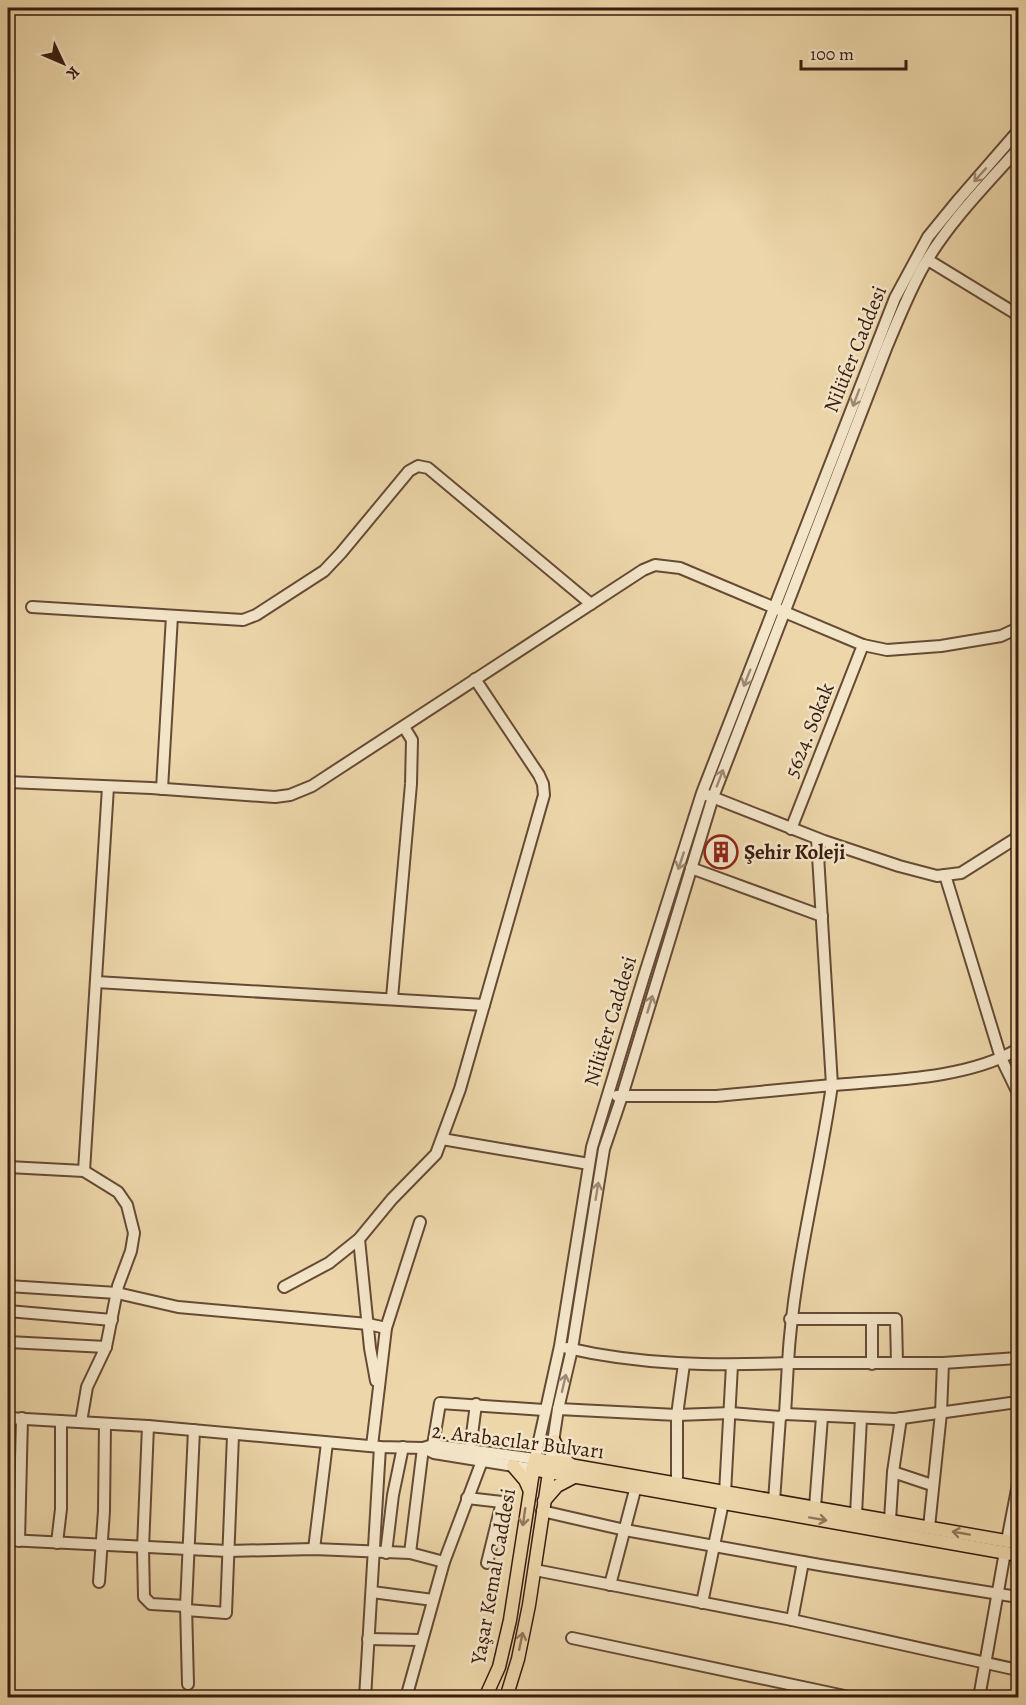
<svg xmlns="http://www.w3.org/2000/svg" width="1026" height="1705" viewBox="0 0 1026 1705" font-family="Alegreya,serif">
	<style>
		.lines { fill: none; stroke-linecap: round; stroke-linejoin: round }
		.minor-casing { stroke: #664a36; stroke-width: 14 }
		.major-casing { stroke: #391b0f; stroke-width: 15 }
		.minor { stroke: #f3e5c8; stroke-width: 10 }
		.major { stroke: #edd7aa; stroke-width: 12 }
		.oneway { stroke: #9f8a75 }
		.oneway2 { stroke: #93795c }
		.labels { text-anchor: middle; stroke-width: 5; stroke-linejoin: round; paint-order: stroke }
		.street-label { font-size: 21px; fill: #391b0f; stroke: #f3e5c8 }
		.poi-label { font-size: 21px; font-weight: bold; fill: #391b0f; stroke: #f3e5c8; text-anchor: start }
	</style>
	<rect width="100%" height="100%" fill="#edd7aa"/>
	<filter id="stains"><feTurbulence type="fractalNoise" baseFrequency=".00333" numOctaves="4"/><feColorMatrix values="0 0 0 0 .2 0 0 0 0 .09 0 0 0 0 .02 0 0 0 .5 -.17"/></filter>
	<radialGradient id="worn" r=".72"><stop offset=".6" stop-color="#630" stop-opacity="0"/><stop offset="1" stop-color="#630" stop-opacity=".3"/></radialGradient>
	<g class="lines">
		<!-- minor casing -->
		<g class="minor-casing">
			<g id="minor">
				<polyline points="928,260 1018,315"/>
				<polyline points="32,607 243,620 256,615 324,571 341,553 409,471 418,466 428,468 591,604"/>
				<polyline points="8,782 151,788 275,797 290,795 312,786 643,570 655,565 680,568 863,645 887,650 941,646 1001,636 1018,628"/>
				<polyline points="162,789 172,616"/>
				<polyline points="707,795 824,841 899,866 937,876 961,873 1018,837"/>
				<polyline points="791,829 863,645"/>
				<path d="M 817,839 L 832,1085 C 890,1080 968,1079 1018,1049"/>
				<polyline points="691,868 822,916"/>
				<polyline points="945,875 1001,1058 1018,1093"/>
				<polyline points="96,982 484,1005"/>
				<polyline points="392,998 411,784 412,740 404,727"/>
				<polyline points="442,1139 589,1164"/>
				<polyline points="8,1167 84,1171 118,1192 127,1205 134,1233 131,1251 118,1286 106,1347 87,1387 81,1422"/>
				<polyline points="84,1171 108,787"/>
				<polyline points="359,1239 370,1348 376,1381"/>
				<polyline points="8,1286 117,1293 178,1307 368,1324 386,1328"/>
				<polyline points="284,1287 329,1263 359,1239 392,1199 436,1154 460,1089 544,795 543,784 539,775 475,679"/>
				<polyline points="8,1311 112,1320"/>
				<polyline points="790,1319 896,1319 897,1363"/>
				<polyline points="8,1342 106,1347"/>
				<path d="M 567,1348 C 640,1365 714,1366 788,1363 C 793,1271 819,1177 832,1085 L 716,1096 L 617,1096"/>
				<polyline points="872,1364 872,1319"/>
				<polyline points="558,1409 677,1415 731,1413 780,1417"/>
				<polyline points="785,1414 895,1419 1018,1402"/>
				<polyline points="8,1418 148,1426 380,1447 423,1448 433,1445 535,1459 560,1346 592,1147 644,976 702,793 895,298 928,237 959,199 1018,131"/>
				<polyline points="148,1426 143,1548 144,1597 151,1604 186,1606"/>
				<polyline points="433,1445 440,1403 544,1410"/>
				<polyline points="372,1446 386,1328 420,1222"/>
				<polyline points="426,1449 434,1453 532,1469"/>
				<polyline points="470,1450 476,1404"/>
				<path d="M 550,1462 L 558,1409 L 572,1349 L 604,1149 L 622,1096 L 713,797 L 887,346 C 898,320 909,292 923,267 C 948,223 985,186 1018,149"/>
				<polyline points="893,1472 932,1485"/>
				<polyline points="677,1484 677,1415 684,1364"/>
				<polyline points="467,1498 502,1502 487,1563"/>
				<polyline points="774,1501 780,1417 785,1414 788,1363 943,1363 1018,1358"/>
				<polyline points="815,1507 822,1417"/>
				<polyline points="542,1511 625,1530 820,1565 1018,1597"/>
				<polyline points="856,1514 861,1418"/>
				<polyline points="890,1520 893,1472 901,1418"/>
				<polyline points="929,1527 941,1413 943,1363"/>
				<polyline points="8,1540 228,1551 314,1549 410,1553 444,1562"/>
				<polyline points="19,1541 22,1418"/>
				<polyline points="1007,1541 1018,1484"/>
				<polyline points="57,1543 61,1509 61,1421"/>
				<polyline points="314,1549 327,1443"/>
				<polyline points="386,1553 393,1495 403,1447"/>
				<polyline points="410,1553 423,1448"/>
				<polyline points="535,1570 792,1620 1018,1670"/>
				<polyline points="99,1582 104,1511 105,1424"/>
				<polyline points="610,1585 635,1490"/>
				<polyline points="372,1592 433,1600"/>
				<polyline points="702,1603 725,1493 732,1365"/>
				<polyline points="186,1610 226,1613 233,1435"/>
				<polyline points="792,1620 803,1562"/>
				<polyline points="572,1638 854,1698"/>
				<polyline points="368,1639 421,1640"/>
				<polyline points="188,1684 186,1606 194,1430"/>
				<polyline points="365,1698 380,1447"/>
				<polyline points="406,1698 444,1562 482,1461"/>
				<polyline points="979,1698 1005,1552"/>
			</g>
		</g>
		<!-- major casing -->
		<g class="major-casing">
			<g id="major">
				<polyline points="554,1441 563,1458 571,1465"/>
				<polyline points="513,1466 525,1480 529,1489"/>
				<polyline points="532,1469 1018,1555"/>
				<polyline points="544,1501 557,1486 574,1477"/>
				<polyline points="485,1698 499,1667 510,1620 535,1459 1018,1543"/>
				<polyline points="506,1698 518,1659 529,1605 550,1466"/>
			</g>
		</g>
		<!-- minor -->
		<use href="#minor" class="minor"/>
		<!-- major -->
		<use href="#major" class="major"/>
	</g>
	<!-- one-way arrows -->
	<defs><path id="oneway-shaft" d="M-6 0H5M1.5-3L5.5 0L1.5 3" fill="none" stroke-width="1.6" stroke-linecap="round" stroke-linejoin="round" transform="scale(1.5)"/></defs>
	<g class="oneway">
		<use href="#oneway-shaft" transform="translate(980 175) rotate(132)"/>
		<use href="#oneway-shaft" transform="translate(856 398) rotate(111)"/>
		<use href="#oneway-shaft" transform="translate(747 678) rotate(112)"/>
		<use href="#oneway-shaft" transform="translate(720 778) rotate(-69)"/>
		<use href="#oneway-shaft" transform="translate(681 861) rotate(108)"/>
		<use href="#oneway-shaft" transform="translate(650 1004) rotate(-73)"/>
		<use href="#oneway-shaft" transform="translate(597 1191) rotate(-81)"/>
		<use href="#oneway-shaft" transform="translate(564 1383) rotate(-77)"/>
	</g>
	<g class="oneway2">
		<use href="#oneway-shaft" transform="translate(524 1517) rotate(98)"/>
		<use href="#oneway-shaft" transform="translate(818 1519) rotate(10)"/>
		<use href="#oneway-shaft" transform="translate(961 1533) rotate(-170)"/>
		<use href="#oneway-shaft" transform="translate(521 1641) rotate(-78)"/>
	</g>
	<!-- icons -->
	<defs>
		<g id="building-ring" transform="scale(1.725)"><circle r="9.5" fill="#f3e5c8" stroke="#8f2418" stroke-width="1.5"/><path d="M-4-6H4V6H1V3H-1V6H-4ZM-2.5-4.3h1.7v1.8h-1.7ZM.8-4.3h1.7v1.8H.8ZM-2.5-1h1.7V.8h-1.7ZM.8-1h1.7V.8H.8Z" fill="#8f2418"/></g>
	</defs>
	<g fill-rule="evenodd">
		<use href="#building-ring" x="721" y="852"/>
	</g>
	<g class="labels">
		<!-- street labels -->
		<g class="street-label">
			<text transform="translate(855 349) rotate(-68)" y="7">Nilüfer Caddesi</text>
			<text transform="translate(809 730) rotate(-68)" y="7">5624. Sokak</text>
			<text transform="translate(610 1021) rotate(-73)" y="7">Nilüfer Caddesi</text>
			<text transform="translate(518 1441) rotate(7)" y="7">2. Arabacılar Bulvarı</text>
			<text transform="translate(493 1576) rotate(-80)" y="7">Yaşar Kemal Caddesi</text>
		</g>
		<!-- poi labels -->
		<g class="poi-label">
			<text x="744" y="859">Şehir Koleji</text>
		</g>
	</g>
	<!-- margin -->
	<rect width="1026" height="1705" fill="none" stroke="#edd7aa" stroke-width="30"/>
	<rect x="9" y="9" width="1008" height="1687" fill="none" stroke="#391b0f" stroke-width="3"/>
	<rect x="15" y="15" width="996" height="1675" fill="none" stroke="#391b0f" stroke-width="1.5"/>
	<!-- north arrow -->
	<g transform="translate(63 63) rotate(134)" stroke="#f3e5c8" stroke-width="4.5" paint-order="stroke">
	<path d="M0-4.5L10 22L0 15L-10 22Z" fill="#391b0f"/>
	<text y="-9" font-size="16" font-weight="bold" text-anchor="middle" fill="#391b0f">K</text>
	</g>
	<!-- scale -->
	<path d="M801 60v9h105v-9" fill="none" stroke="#391b0f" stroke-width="3"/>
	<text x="810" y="60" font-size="18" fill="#391b0f" stroke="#f3e5c8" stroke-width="4.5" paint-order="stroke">100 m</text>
	<rect width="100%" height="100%" filter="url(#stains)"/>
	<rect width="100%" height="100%" fill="url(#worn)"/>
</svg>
